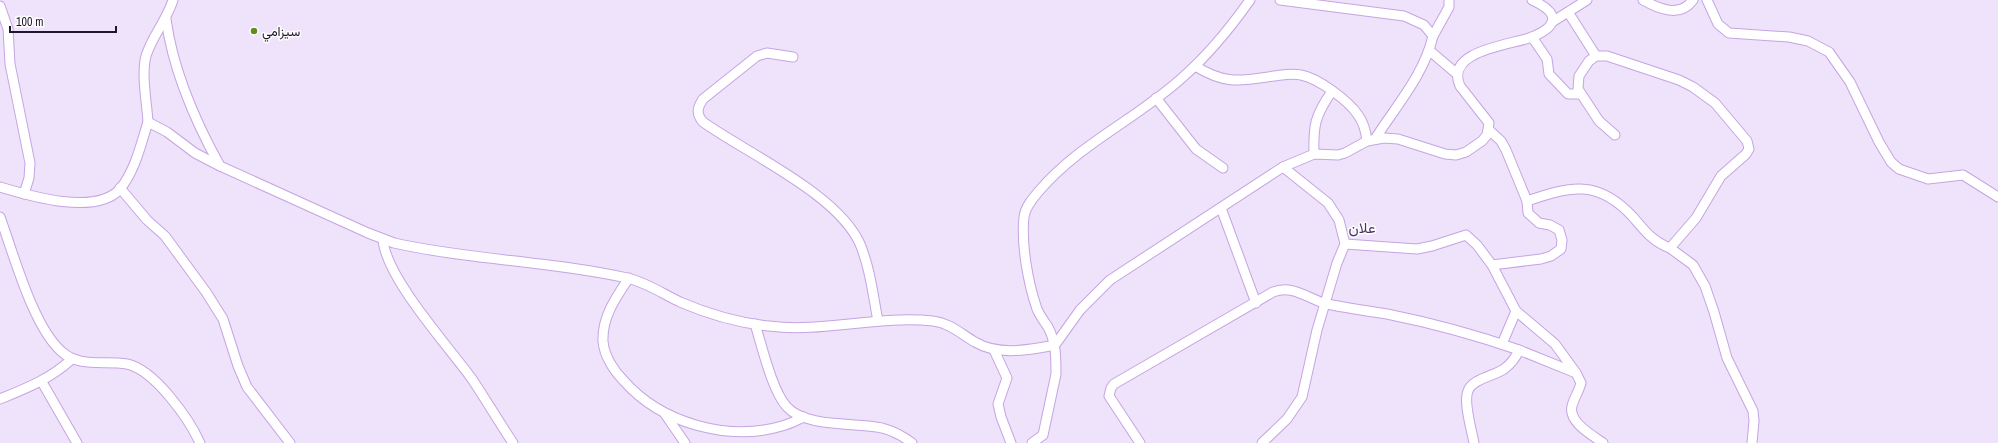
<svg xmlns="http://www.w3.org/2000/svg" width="1998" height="443" viewBox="0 0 1998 443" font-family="'Archivo Narrow',Vazirmatn,sans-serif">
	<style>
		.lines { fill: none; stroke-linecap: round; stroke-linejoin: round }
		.minor-casing { stroke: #c5a5e1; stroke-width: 11 }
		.minor { stroke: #fff; stroke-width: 9 }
		.poi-dot { fill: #638c1b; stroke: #fff; stroke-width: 1.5 }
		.labels { text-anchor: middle; stroke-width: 3; stroke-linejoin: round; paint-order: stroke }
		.poi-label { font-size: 13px; fill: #21152b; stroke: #fff; text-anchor: start }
		.quarter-label { font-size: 15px; fill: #4f3265; stroke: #fff }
	</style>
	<rect width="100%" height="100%" fill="#efe2fb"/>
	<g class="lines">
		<!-- minor casing -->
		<g class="minor-casing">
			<g id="minor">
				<path d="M 1280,0 L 1404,16 L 1424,25 L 1433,36 C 1424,75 1396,106 1375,139"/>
				<path d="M 1643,0 C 1659,9 1680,18 1693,0"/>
				<polyline points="1707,0 1718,24 1729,33 1789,37 1808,41 1829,52 1850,82 1879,142 1891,162 1899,169 1928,179 1963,175 1998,197"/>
				<polyline points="0,6 8,29 10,64 30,163 29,178 24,194"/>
				<polyline points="1568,12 1596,56"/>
				<path d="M 166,19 C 173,71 195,121 220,166"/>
				<polyline points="1552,22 1587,0"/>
				<polyline points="1433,36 1449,7 1449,0"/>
				<polyline points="1532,37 1547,59 1549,74 1568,94 1580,94"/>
				<polyline points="1430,51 1457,74"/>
				<path d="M 793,57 L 767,53 L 757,56 L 703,99 C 697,108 696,114 703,122 C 748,154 838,194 860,244 C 870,268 873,295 878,321"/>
				<path d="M 1195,66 C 1226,85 1240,81 1274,76 C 1283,75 1292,73 1301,75 C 1318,78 1349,101 1358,115 C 1364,123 1366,132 1367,141"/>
				<polyline points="1156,98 1196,149 1223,168"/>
				<path d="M 148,122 C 147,103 141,75 146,56 C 152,36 167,20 173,0"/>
				<path d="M 1314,154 C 1313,125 1315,116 1332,91"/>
				<path d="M 0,187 C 30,196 96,216 120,189 C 135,171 141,144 148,122 L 167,132 L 195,153 L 220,166 L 368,233 L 394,243 C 470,260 551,261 627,278 C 646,282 663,294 680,302 C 708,314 739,323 769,326 C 823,333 878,315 933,321 C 950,323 961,334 975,342 C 998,356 1030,350 1055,345 L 1080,310 L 1110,280 L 1283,167 L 1314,154 L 1338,155 L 1345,153 L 1367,141 L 1384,138 L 1398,139 L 1445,154 L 1456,155 L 1466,152 L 1482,141 L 1487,135 L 1489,123 L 1460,86 C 1444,50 1512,45 1532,37 C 1561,25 1558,12 1532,0"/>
				<polyline points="120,188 147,220 165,236 206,292 223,319 238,366 247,387 290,443"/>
				<path d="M 1527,201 C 1571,186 1598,179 1633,217 C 1644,230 1653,242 1670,248 L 1696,218 L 1721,176 L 1746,154 L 1749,149 L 1747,141 L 1715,103 L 1693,87 L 1679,80 L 1607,56 L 1596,56 L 1589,61 L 1579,76 L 1578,89 L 1599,121 L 1615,135"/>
				<polyline points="1221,208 1256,303"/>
				<path d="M 0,217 C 14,255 33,327 62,352 C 80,368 105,360 127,364 C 155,370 189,419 200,443"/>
				<path d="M 383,239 C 385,277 449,347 472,379 C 486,400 499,422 513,443"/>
				<polyline points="1345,244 1417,249 1432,246 1466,235 1477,245 1492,265 1541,259 1551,256 1561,249 1562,240 1559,230 1550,225 1539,223 1528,213 1527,201 1506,150 1501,141 1489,130"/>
				<polyline points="1670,248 1693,265 1705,286 1714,312 1727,358 1753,411 1754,421 1752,443"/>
				<polyline points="1492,265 1516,311 1555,344 1576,373"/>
				<path d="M 629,278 C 616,297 602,317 603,341 C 604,356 614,371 624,381 C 661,423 728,442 782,426 C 790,424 797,420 804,417"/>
				<path d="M 755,324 C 762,346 772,391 787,407 C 806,428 856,422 882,428 C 893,431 903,436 912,443"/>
				<polyline points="1502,344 1516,311"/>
				<polyline points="994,350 1007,378 998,404 1001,417 1011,443"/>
				<path d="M 1519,350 L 1576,373 L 1581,383 C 1579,391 1574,398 1572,406 C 1568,422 1592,435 1603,443"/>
				<polyline points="42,382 77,443"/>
				<path d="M 0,399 C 27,388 50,379 72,359"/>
				<polyline points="665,414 685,443"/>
				<path d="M 1032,443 L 1043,435 L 1056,374 C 1056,357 1056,342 1048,327 C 1044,321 1040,316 1037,309 C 1028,283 1021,244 1024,217 C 1025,207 1033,198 1039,191 C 1080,143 1137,119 1183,77 C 1208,55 1231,27 1250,0"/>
				<path d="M 1140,443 L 1109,396 L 1111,388 L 1114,384 L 1273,292 C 1293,284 1308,299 1327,304 C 1347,308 1367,311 1387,314 C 1432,323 1476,335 1519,350 C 1516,357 1511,364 1504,369 C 1494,376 1472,379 1468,391 C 1463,402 1472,431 1474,443"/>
				<polyline points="1262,443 1287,419 1302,397 1317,330 1337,263 1345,244 1339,220 1328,203 1283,167"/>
			</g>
		</g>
		<!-- minor -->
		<use href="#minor" class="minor"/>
	</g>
	<!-- markers -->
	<circle class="poi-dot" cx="254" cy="31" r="4"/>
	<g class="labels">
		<!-- poi labels -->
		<g class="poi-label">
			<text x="262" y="36">سيزامي</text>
		</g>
		<!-- quarter labels -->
		<g class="quarter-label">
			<text x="1362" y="233">علان</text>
		</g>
	</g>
	<!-- scale -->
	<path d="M10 26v6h106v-6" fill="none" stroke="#21152b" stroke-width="2"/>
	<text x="16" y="26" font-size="12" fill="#21152b" stroke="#ffffff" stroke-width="3" paint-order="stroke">100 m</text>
</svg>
